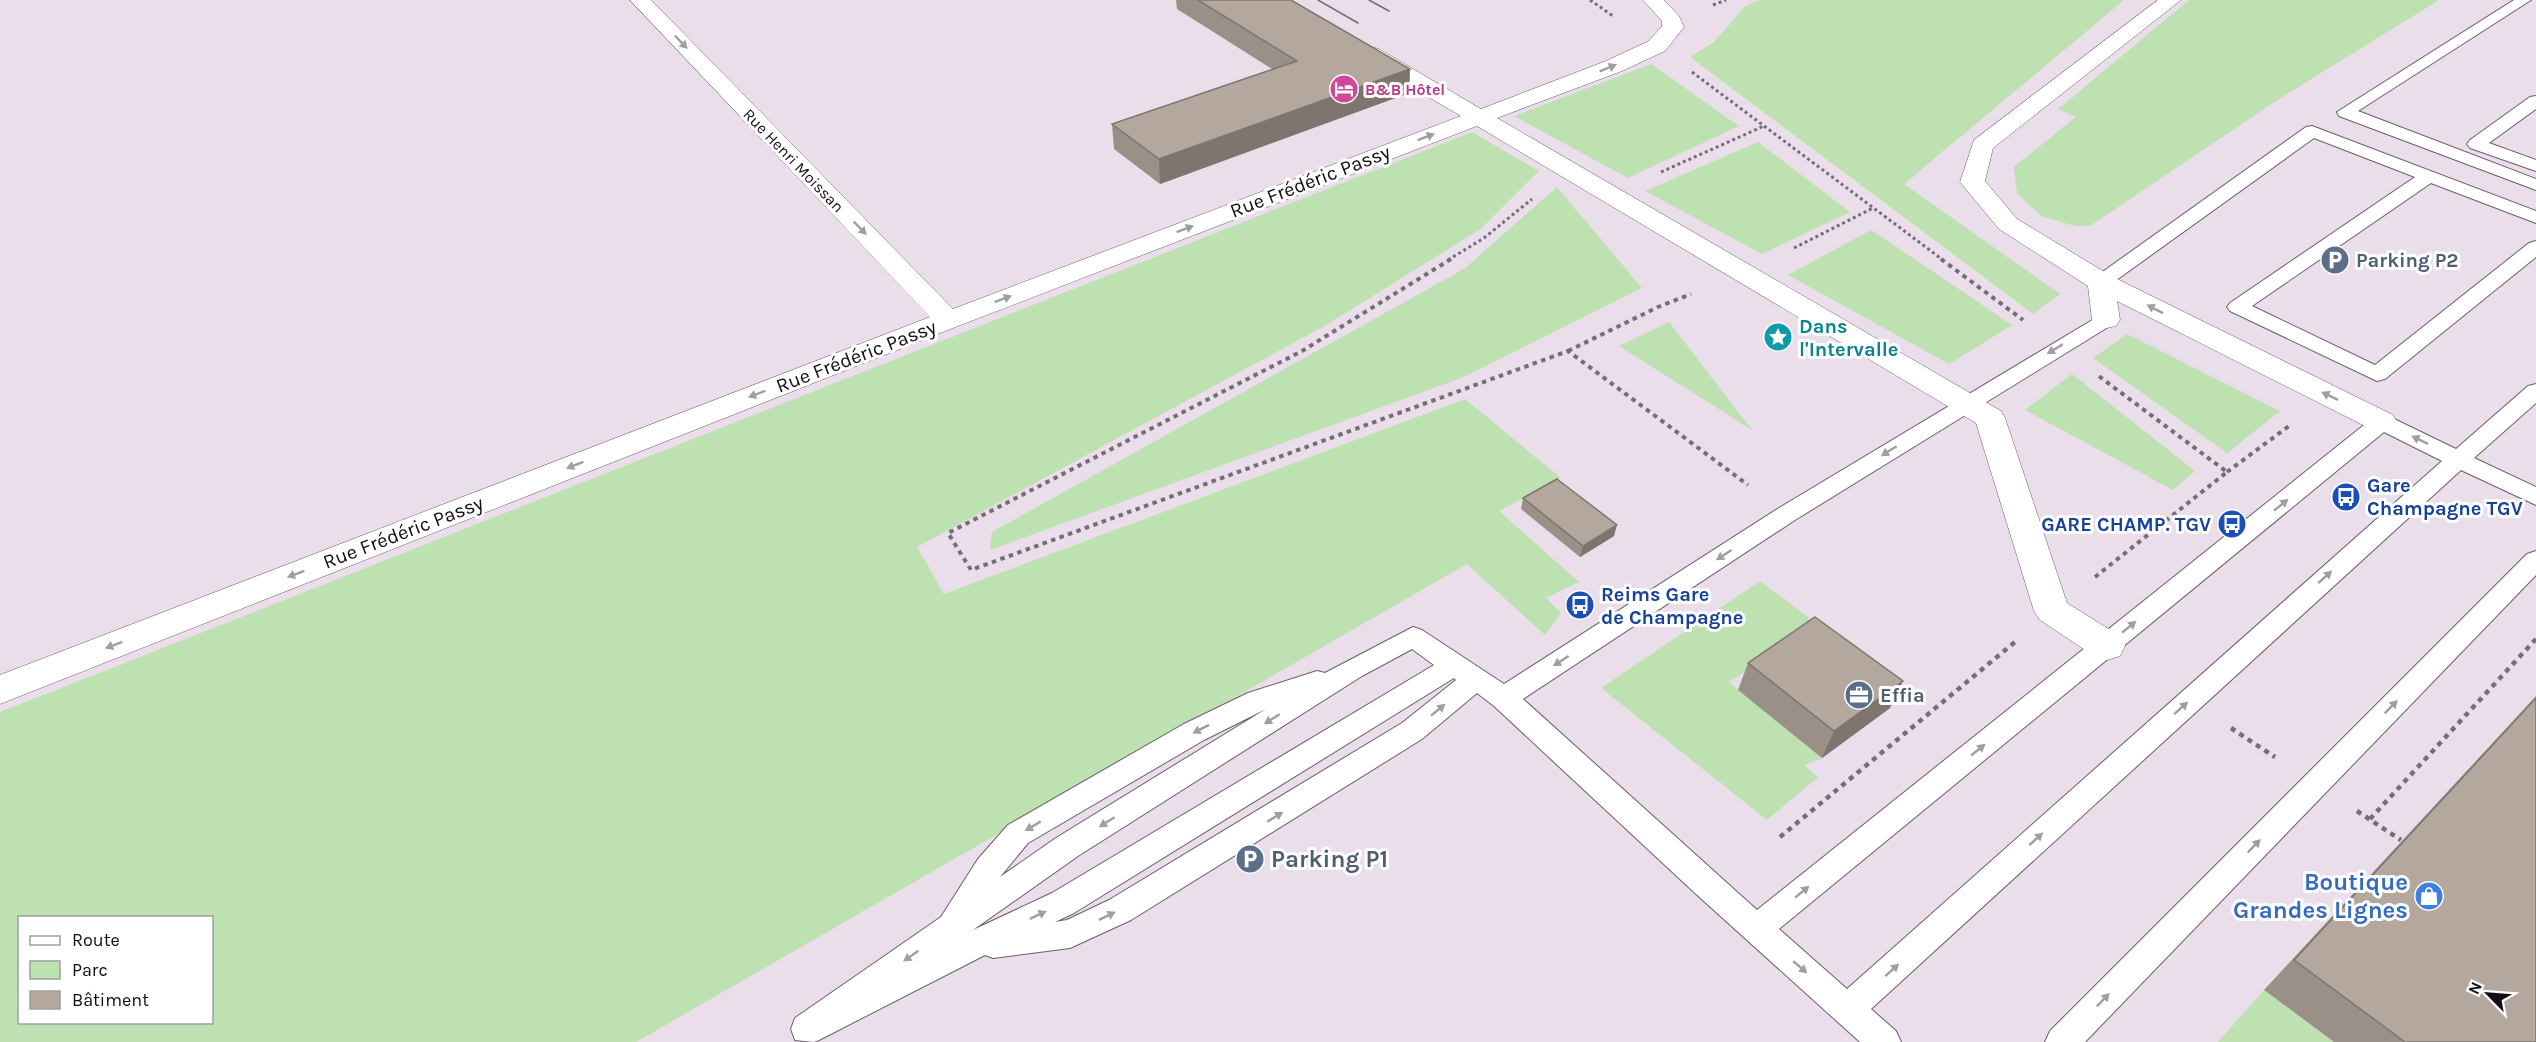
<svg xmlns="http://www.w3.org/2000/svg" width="2536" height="1042" viewBox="0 0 2536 1042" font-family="Karla,sans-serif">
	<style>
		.green { fill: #bde1b1; fill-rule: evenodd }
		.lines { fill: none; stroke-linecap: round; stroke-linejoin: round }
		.lane-casing { stroke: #695f69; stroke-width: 2 }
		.street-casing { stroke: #695f69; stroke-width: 1 }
		.path-far2 { stroke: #766e76; stroke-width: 3; stroke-dasharray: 3 3; stroke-linecap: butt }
		.path-far1 { stroke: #766e76; stroke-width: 4; stroke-dasharray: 4.5 4.5; stroke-linecap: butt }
		.path { stroke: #766e76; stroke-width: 4.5; stroke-dasharray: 5 5; stroke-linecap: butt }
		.lane { fill: #fff; fill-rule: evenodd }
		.street { fill: #fff; fill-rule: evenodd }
		.tram { stroke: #736c73; stroke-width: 1.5 }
		.wall { fill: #9b9087 }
		.shaded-wall { fill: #7e756e }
		.building { fill: #b4a79d; stroke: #7e756e; stroke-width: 1.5 }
		.oneway { fill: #a09ea0 }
		.labels { text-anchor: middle; stroke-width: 6; stroke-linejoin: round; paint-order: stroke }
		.far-hotel-label { font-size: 16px; font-weight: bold; fill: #b23c85; stroke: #fff; text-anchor: start }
		.far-street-label { font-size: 16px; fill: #110d11; stroke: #fff }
		.street-label { font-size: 20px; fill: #110d11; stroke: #fff }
		.service-label { font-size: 20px; font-weight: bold; fill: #4e5e75; stroke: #fff; text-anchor: start }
		.culture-label { font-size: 20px; font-weight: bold; fill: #0d838f; stroke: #fff; text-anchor: start }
		.transit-label { font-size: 20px; font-weight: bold; fill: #164399; stroke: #fff; text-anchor: start }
		.near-service-label { font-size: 24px; font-weight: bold; fill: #4e5e75; stroke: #fff; text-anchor: start }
		.near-shop-label { font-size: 24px; font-weight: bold; fill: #366cbe; stroke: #fff; text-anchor: end }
	</style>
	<rect width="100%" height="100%" fill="#eadeea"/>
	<!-- green -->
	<g class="green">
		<polygon points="1760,0 2124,0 1904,184 2060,294 2033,314 1690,57 1714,42 1745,6"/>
		<polygon points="2189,0 2439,0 2276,101 2090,226 2075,226 2041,216 2017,193 2014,167 2076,117 2058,109"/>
		<polygon points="1651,64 1739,126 1628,178 1514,116"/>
		<path d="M 1472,132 L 1539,171 L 1482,228 L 1328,324 L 917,547 L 944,594 L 1465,399 L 1561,478 L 1499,511 L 1579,582 L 1546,598 L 1561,613 L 1545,635 L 1467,564 L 636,1042 L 0,1042 L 0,712 ZM 20,918 L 212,918 L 212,1022 L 20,1022 Z"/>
		<polygon points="1758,142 1850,212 1762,254 1645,191"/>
		<polygon points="1557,187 1642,288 1464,377 990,550 992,532 1464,269"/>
		<polygon points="1871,230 2012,325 1949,364 1788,275"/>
		<polygon points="1669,322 1752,430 1619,346"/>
		<polygon points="2127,334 2280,411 2227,453 2093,358"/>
		<polygon points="2072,374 2195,471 2173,490 2025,410"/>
		<polygon points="1760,581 1819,625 1729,682 1822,758 1804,765 1818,777 1767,820 1601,688"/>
		<polygon points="2264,990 2333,1042 2218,1042"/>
	</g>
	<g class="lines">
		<!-- lane casing -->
		<g class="lane-casing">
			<g id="lane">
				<polygon points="2514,0 2531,0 2358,111 2536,179 2536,190 2339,116 2337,112"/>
				<polygon points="2536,96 2536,109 2489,143 2536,160 2536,171 2470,148 2467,144 2470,140 2530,97"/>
				<polygon points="2312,126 2536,211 2536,223 2431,183 2252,306 2375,365 2529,243 2536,241 2536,257 2385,379 2377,381 2230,311 2227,307 2230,303 2415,177 2314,138 2108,286 2094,286 2091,282 2094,278 2306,127"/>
				<path d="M 2106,314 L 2113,316 L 2116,320 L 2113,324 L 1795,520 L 1523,699 L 1757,910 L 2374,417 L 2382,415 L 2390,417 L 2456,449 L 2528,386 L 2536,384 L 2536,403 L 2474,458 L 2536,487 L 2536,505 L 2461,470 L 1871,1009 L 1896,1031 L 1901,1042 L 1860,1042 L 1696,894 L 1494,706 L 1477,693 L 1422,739 L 1131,920 L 1070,948 L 993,958 L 985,955 L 819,1040 L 814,1042 L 795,1040 L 791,1029 L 795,1018 L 941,917 L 978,859 L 1008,825 L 1184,724 L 1248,693 L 1317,671 L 1325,673 L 1413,627 L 1422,630 L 1504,684 L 1779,508 L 2099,316 ZM 2384,432 L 2442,461 L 1847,989 L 1779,929 ZM 1412,649 L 1434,665 L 1052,893 L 973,930 L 1078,856 L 1362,676 ZM 1454,678 L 1456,680 L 1402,723 L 1109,900 L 1067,920 L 1055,922 L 1074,913 ZM 1266,709 L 1056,838 L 1000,877 L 1028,843 L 1204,740 Z"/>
				<polygon points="2536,551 2536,575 2085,1042 2045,1042 2050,1031 2527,554"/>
			</g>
		</g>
		<!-- street casing -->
		<g class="street-casing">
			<g id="street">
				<polygon points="630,0 651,0 953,309 1461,116 1363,59 1360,54 1363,49 1371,47 1379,49 1481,109 1606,61 1649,41 1662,26 1662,21 1643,0 1664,0 1679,16 1684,27 1665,51 1622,71 1497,118 2001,411 2005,418 2067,603 2120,636 2125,646 2120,656 2107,660 2094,656 2040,620 2034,611 1976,423 1477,126 958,326 0,704 0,675 930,317"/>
				<polygon points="2158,0 2181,0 1993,148 1985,181 2017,219 2111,276 2393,415 2397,422 2393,429 2382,432 2371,429 2117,301 2120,320 2116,326 2106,328 2096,326 2092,320 2088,286 1999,229 1960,182 1974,140"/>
			</g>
		</g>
		<!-- path-far2 -->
		<g class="path-far2">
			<polyline points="1590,0 1613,16"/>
			<polyline points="1713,5 1726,0"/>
			<polyline points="1692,72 1943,260"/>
			<polyline points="1661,172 1764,126"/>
			<polyline points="1794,248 1873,208"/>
			<polyline points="1448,260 1484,238 1532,199"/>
		</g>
		<!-- path-far1 -->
		<g class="path-far1">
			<polyline points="1451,259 1302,351 948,533 971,570 1568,351 1748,485"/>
			<polyline points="1941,259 2023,320"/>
			<polyline points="1568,351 1658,307 1691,294"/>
			<polyline points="2227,472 2289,426"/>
			<polyline points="2095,577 2227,472 2096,374"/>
		</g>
		<!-- path -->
		<g class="path">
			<polyline points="2231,728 2275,757"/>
			<polyline points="2357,811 2401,840"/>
			<polyline points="2370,819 2536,639"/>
			<polyline points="1780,837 2015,642"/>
		</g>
		<!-- lane -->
		<use href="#lane" class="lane"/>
		<!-- street -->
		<use href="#street" class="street"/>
		<!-- tram -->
		<g class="tram">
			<polyline points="1318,0 1358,23"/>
			<polyline points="1369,0 1389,11"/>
		</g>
	</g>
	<!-- wall -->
	<g class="wall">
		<polygon points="1176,0 1291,0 1410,69 1409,93 1160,184 1114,149 1112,124 1272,69 1177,9"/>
		<polygon points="1523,498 1614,536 1580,557 1521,509"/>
		<polygon points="1748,663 1890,708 1822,758 1738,690"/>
		<polygon points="2536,696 2536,1042 2334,1042 2264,990"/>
	</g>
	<!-- shaded-wall -->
	<g class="shaded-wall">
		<polygon points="1410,69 1409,93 1160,184 1159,159"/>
		<polygon points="1617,525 1614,536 1580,557 1583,546"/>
		<polygon points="1903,681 1890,708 1822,758 1834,731"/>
	</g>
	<!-- building -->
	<g class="building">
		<polygon points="1198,0 1291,0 1410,69 1159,159 1112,124 1297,61"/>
		<polygon points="1557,479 1617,525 1583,546 1523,498"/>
		<polygon points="1815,617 1903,681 1834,731 1748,663"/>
		<polygon points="2536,698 2536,1042 2405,1042 2294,960"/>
	</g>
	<!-- one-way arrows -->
	<defs><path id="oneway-solid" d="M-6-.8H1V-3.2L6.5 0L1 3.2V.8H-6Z" transform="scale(1.5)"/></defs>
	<g class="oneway">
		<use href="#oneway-solid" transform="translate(681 42) rotate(46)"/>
		<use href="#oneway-solid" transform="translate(1608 68) rotate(-22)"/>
		<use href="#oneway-solid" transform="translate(1426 137) rotate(-21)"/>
		<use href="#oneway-solid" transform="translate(860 228) rotate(46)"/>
		<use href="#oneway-solid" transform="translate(1185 229) rotate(-21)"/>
		<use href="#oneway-solid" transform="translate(1003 299) rotate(-21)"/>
		<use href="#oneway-solid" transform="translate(2155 309) rotate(-153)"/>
		<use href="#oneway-solid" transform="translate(2055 349) rotate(149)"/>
		<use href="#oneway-solid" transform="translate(757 394) rotate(159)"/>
		<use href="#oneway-solid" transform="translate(2330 396) rotate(-154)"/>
		<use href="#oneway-solid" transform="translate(2420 440) rotate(-154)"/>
		<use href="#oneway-solid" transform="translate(1889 451) rotate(148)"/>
		<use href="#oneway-solid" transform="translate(575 465) rotate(159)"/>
		<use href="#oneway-solid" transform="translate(2281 505) rotate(-39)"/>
		<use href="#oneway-solid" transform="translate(1724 555) rotate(147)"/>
		<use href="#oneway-solid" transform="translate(296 574) rotate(159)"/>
		<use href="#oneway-solid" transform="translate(2325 577) rotate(-42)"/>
		<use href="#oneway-solid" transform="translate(2129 627) rotate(-39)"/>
		<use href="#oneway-solid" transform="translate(114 645) rotate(159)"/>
		<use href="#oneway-solid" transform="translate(1561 661) rotate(147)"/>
		<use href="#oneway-solid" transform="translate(2391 707) rotate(-45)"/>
		<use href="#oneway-solid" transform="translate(2181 708) rotate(-42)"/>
		<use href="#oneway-solid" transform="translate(1438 710) rotate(-39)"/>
		<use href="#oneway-solid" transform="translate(1272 719) rotate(148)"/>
		<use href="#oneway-solid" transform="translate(1201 729) rotate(153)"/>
		<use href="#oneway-solid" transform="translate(1978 750) rotate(-39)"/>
		<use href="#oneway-solid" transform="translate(1275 817) rotate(-31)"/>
		<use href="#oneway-solid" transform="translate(1107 822) rotate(148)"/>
		<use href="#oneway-solid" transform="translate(1033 826) rotate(149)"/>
		<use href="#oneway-solid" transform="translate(2036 839) rotate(-42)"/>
		<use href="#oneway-solid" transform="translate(2254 846) rotate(-46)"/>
		<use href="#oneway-solid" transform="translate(1802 892) rotate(-39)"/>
		<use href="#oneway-solid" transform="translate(1038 915) rotate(-25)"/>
		<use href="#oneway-solid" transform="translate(1107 916) rotate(-26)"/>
		<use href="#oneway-solid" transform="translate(911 956) rotate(145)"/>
		<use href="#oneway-solid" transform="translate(1800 967) rotate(41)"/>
		<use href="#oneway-solid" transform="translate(1892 970) rotate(-42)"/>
		<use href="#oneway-solid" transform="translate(2103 1000) rotate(-46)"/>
	</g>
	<!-- icons -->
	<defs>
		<g id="hotel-disc" transform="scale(1.5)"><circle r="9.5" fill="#d1479c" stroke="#fff"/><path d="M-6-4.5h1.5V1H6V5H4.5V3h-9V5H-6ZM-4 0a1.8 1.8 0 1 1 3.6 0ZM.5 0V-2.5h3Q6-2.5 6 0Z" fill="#fff"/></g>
		<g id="parking-disc" transform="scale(1.5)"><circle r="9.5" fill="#5c6f8a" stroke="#fff"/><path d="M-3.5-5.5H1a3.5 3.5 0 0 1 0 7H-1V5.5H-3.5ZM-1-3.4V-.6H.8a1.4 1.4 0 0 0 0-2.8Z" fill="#fff"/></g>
		<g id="sight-disc" transform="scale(1.5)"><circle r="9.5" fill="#0f9aa8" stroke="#fff"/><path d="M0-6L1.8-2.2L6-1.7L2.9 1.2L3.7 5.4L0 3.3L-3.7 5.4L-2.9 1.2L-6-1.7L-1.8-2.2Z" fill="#fff"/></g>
		<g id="bus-disc" transform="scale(1.5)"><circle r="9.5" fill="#1a4fb4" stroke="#fff"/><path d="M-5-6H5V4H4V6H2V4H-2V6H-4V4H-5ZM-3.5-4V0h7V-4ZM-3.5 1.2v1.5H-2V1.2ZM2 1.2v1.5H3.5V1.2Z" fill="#fff"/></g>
		<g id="office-disc" transform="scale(1.5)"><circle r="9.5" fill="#5c6f8a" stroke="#fff"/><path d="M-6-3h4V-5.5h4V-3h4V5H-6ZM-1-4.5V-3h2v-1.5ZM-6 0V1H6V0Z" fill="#fff"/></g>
		<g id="shop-disc" transform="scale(1.5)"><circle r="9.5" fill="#3f7fe0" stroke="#fff"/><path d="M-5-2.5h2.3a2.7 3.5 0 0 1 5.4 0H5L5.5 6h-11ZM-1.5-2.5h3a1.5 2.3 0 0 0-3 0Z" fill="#fff"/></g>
	</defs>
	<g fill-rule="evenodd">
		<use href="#hotel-disc" x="1344" y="89"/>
		<use href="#parking-disc" x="2335" y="260"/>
		<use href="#sight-disc" x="1778" y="337"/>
		<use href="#bus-disc" x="2346" y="497"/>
		<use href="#bus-disc" x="2232" y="524"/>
		<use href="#bus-disc" x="1580" y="605"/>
		<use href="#office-disc" x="1859" y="695"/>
		<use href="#parking-disc" x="1250" y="859"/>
		<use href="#shop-disc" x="2429" y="896"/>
	</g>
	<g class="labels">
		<!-- far-hotel labels -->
		<g class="far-hotel-label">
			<text x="1365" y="95">B&amp;B Hôtel</text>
		</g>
		<!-- far-street labels -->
		<g class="far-street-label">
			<text transform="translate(794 160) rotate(46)" y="6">Rue Henri Moissan</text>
		</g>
		<!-- street labels -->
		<g class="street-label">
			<text transform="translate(1310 181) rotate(-21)" y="7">Rue Frédéric Passy</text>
			<text transform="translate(856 356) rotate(-21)" y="7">Rue Frédéric Passy</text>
			<text transform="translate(403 532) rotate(-21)" y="7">Rue Frédéric Passy</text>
		</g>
		<!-- service labels -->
		<g class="service-label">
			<text x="2356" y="267">Parking P2</text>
			<text x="1880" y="702">Effia</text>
		</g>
		<!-- culture labels -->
		<g class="culture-label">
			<text x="1799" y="333">Dans<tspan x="1799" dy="23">l'Intervalle</tspan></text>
		</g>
		<!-- transit labels -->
		<g class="transit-label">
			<text x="2367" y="492">Gare<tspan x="2367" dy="23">Champagne TGV</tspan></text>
			<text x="2211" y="531" text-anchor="end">GARE CHAMP. TGV</text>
			<text x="1601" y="601">Reims Gare<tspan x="1601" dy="23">de Champagne</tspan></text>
		</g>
		<!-- near-service labels -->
		<g class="near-service-label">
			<text x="1271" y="867">Parking P1</text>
		</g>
		<!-- near-shop labels -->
		<g class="near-shop-label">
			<text x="2408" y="890">Boutique<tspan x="2408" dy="28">Grandes Lignes</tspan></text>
		</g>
	</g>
	<!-- legend -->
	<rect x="18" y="916" width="195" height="108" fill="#ffffff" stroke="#a09ea0" stroke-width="1.5"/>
	<rect x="30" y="936" width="30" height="9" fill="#ffffff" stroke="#a09ea0" stroke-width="1.5"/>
	<text x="72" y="946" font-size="18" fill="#110d11">Route</text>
	<rect x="30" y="961" width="30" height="18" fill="#bde1b1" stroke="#a09ea0" stroke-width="1.5"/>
	<text x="72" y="976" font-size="18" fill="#110d11">Parc</text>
	<rect x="30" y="991" width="30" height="18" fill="#b4a79d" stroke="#a09ea0" stroke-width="1.5"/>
	<text x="72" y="1006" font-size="18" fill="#110d11">Bâtiment</text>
	<!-- north arrow -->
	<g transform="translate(2488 994) rotate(295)" stroke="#ffffff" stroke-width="4.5" paint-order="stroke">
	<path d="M0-4.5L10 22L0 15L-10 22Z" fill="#110d11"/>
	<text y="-9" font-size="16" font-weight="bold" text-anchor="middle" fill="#110d11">N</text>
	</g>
</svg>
